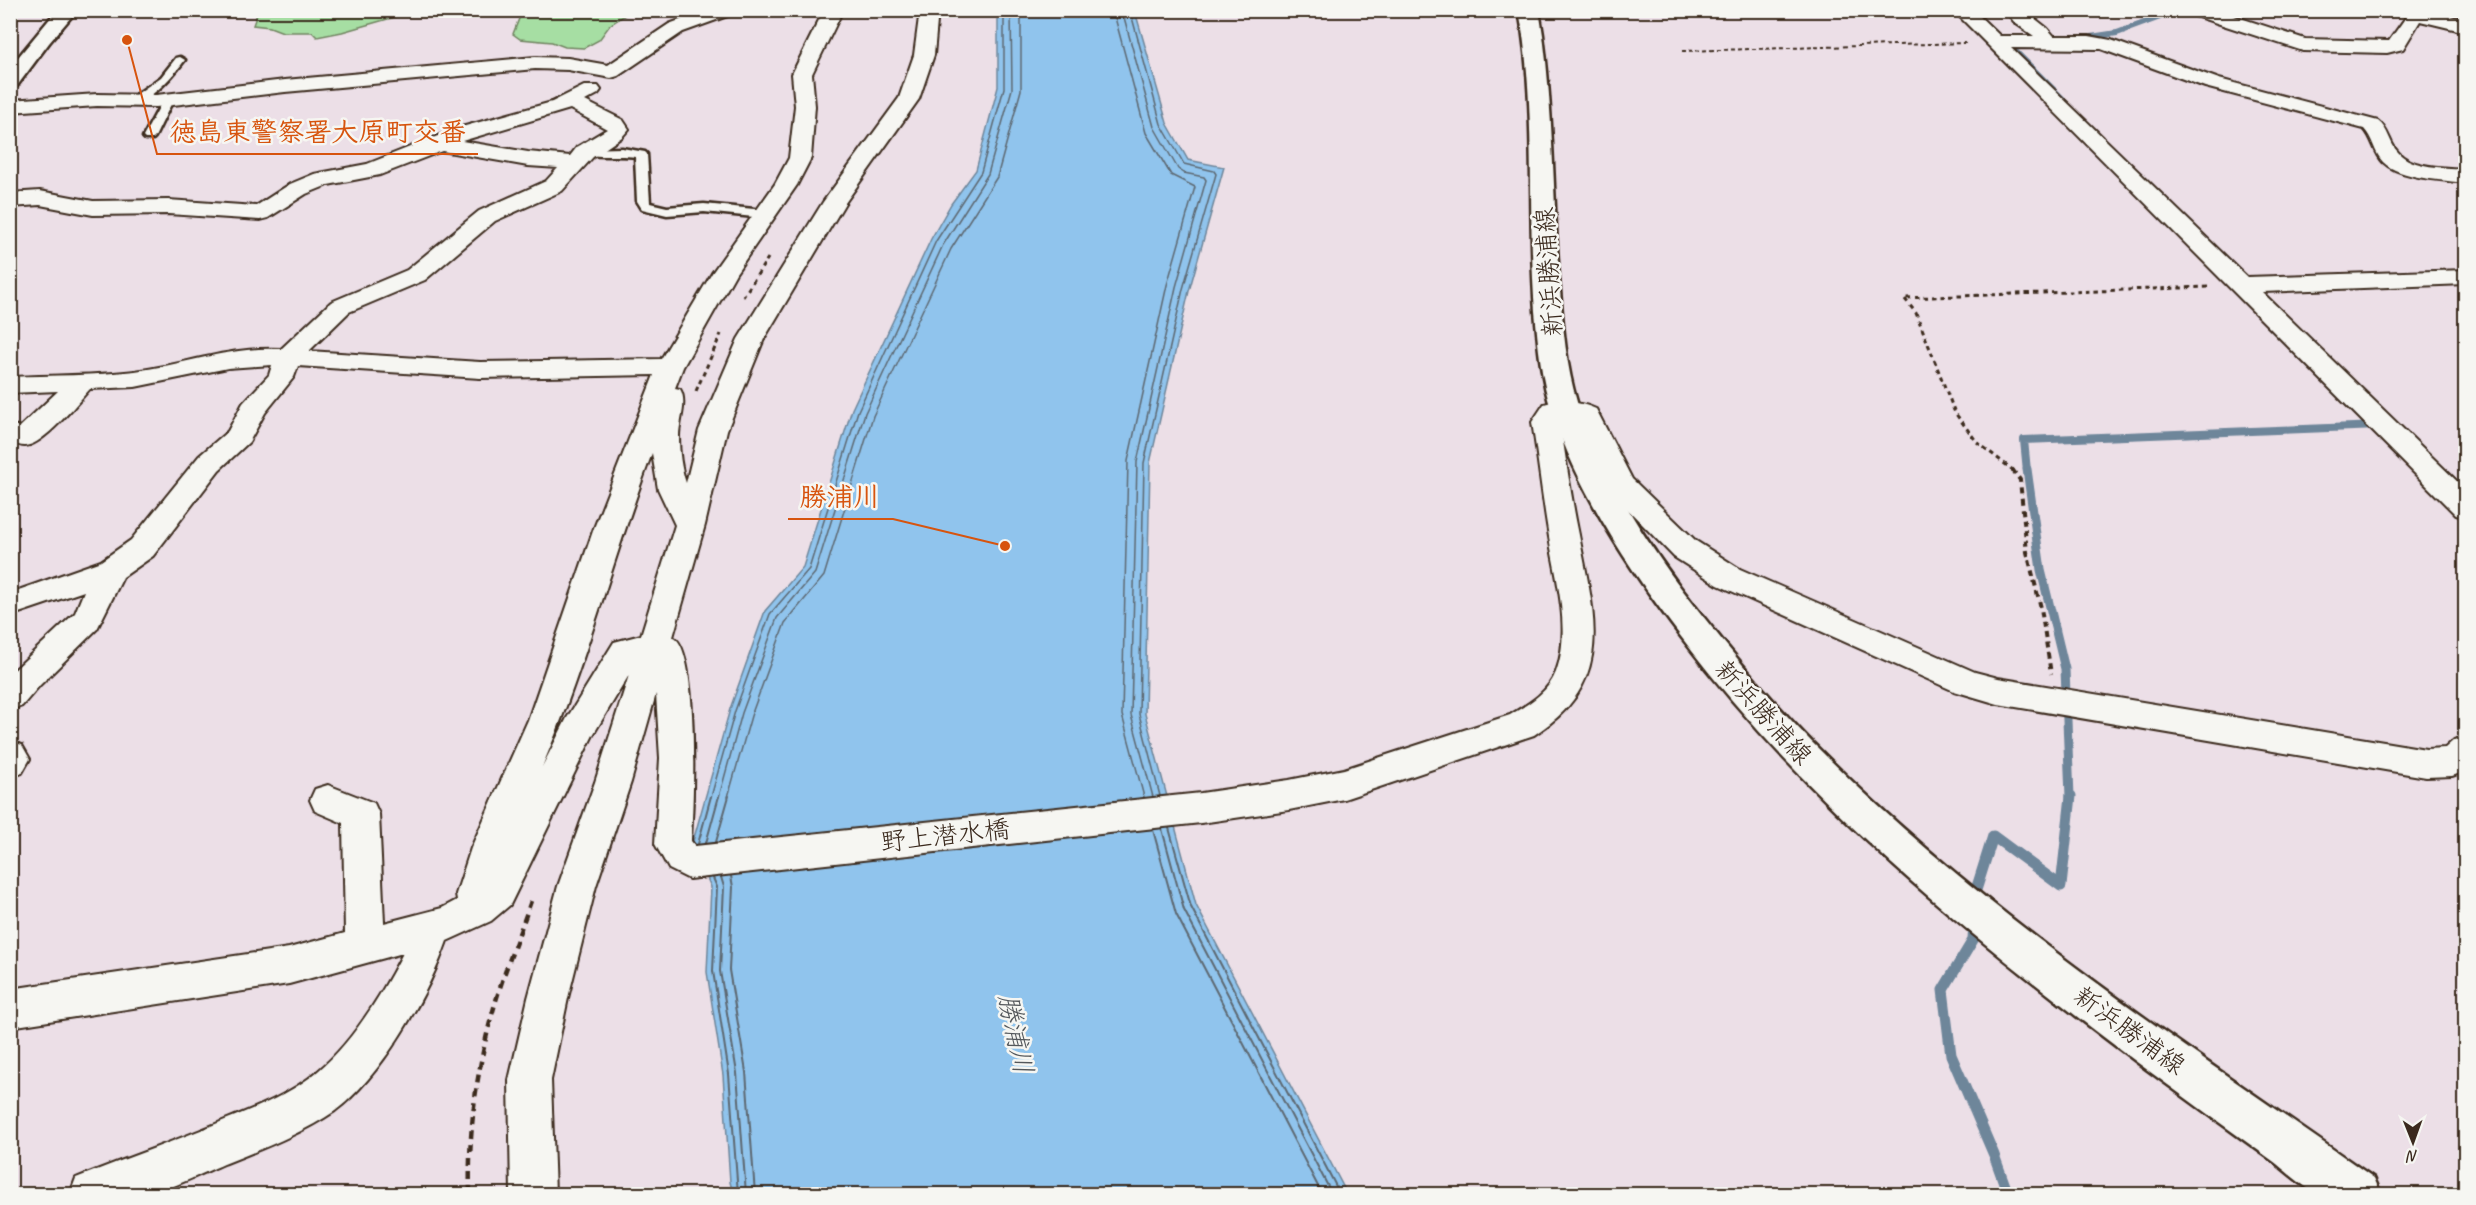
<svg xmlns="http://www.w3.org/2000/svg" width="2476" height="1205" viewBox="0 0 2476 1205" font-family="Caveat,'Klee One',sans-serif">
	<style>
		.green { fill: #a6dea3; stroke: #708460; stroke-width: 1.5 }
		.water { fill: #90c4ed; stroke: #6e869a; stroke-width: 1.5 }
		.lines { fill: none; stroke-linecap: round; stroke-linejoin: round }
		.shore-far1 { stroke: #5d6871; stroke-width: 1.5 }
		.shore { stroke: #5d6871; stroke-width: 2 }
		.stream-far3 { stroke: #6e869a; stroke-width: 6 }
		.stream-far2 { stroke: #6e869a; stroke-width: 8 }
		.stream-far1 { stroke: #6e869a; stroke-width: 9 }
		.stream { stroke: #6e869a; stroke-width: 11 }
		.lane-casing { stroke: #3b2a1e; stroke-width: 5 }
		.street-casing { stroke: #3b2a1e; stroke-width: 4 }
		.secondary-casing { stroke: #3b2a1e; stroke-width: 5 }
		.path-far3 { stroke: #3b2a1e; stroke-width: 2; stroke-dasharray: 4 3; stroke-linecap: butt }
		.path-far2 { stroke: #3b2a1e; stroke-width: 3; stroke-dasharray: 4.5 4; stroke-linecap: butt }
		.path-far1 { stroke: #3b2a1e; stroke-width: 4; stroke-dasharray: 6 4.5; stroke-linecap: butt }
		.path { stroke: #3b2a1e; stroke-width: 4.5; stroke-dasharray: 8 6; stroke-linecap: butt }
		.lane { fill: #f6f6f2; fill-rule: evenodd }
		.street { fill: #f6f6f2; fill-rule: evenodd }
		.secondary { fill: #f6f6f2; fill-rule: evenodd }
		.labels { text-anchor: middle; stroke-width: 5; stroke-linejoin: round; paint-order: stroke }
		.street-label { font-size: 26px; fill: #3b2a1e; stroke: #f6f6f2 }
		.water-label { font-size: 27px; font-style: italic; fill: #54585c; stroke: #f6f6f2 }
		.leader { fill: none; stroke: #d7540e; stroke-width: 2 }
		.callout-dot { fill: #d7540e; stroke: #f6f6f2; stroke-width: 2 }
		.callout-label { font-size: 27px; text-anchor: middle; font-weight: bold; fill: #d7540e; stroke: #f6f6f2; stroke-width: 5; stroke-linejoin: round; paint-order: stroke }
	</style>
	<rect width="100%" height="100%" fill="#ecdfe7"/>
	<filter id="ink" filterUnits="userSpaceOnUse"><feTurbulence type="fractalNoise" baseFrequency=".0167" numOctaves="2"/><feDisplacementMap in="SourceGraphic" scale="12" xChannelSelector="R" yChannelSelector="G"/><feConvolveMatrix kernelMatrix="1 2 1 2 8 2 1 2 1" color-interpolation-filters="sRGB"/></filter>
	<g filter="url(#ink)">
		<!-- green -->
		<g class="green">
			<polygon points="268,11 268,10 416,11 342,32 317,37 312,32 283,32 270,27 253,25 257,14"/>
			<polygon points="522,11 522,10 631,11 610,25 599,40 584,48 565,47 552,42 520,39 513,34"/>
		</g>
		<!-- water -->
		<polygon class="water" points="998,11 1135,11 1167,123 1188,160 1224,167 1189,291 1150,463 1145,714 1196,905 1347,1194 733,1194 730,1182 723,1075 707,972 711,887 692,845 730,709 765,611 803,567 852,409 931,239 951,204 976,170 998,87"/>
		<g class="lines">
			<!-- shore-far1 -->
			<g class="shore-far1">
				<polyline points="1113,10 1146,133 1171,175 1195,187 1167,285 1128,461 1122,715 1144,797"/>
				<polyline points="1122,10 1154,127 1178,169 1184,173 1204,177 1206,180 1176,287 1137,462 1131,715 1153,797"/>
				<polyline points="1130,10 1161,124 1184,164 1214,171 1216,174 1183,289 1144,463 1139,714 1160,796"/>
				<polyline points="711,797 735,711 770,614 809,569 858,411 936,241 981,172 1004,88 1004,10"/>
				<polyline points="719,797 742,713 777,618 815,573 865,413 943,245 988,174 1012,89 1011,10"/>
				<polyline points="728,797 751,716 785,623 824,576 873,416 951,249 997,177 1021,90 1021,10"/>
			</g>
			<!-- shore -->
			<g class="shore">
				<polyline points="1169,828 1191,907 1340,1194"/>
				<polyline points="1162,829 1184,910 1332,1194"/>
				<polyline points="1153,830 1176,914 1322,1194"/>
				<polyline points="716,842 729,796"/>
				<polyline points="706,843 719,796"/>
				<polyline points="698,844 711,796"/>
				<polyline points="731,876 733,887 729,970 746,1072 755,1194"/>
				<polyline points="721,877 724,887 720,971 737,1073 746,1194"/>
				<polyline points="713,878 717,887 713,971 729,1074 738,1194"/>
			</g>
			<!-- stream-far3 -->
			<g class="stream-far3">
				<polyline points="2084,38 2117,33 2179,10"/>
				<polyline points="2005,41 2063,99"/>
			</g>
			<!-- stream-far2 -->
			<polyline class="stream-far2" points="2027,471 2024,440 2379,426"/>
			<!-- stream-far1 -->
			<polyline class="stream-far1" points="2027,469 2041,570 2065,669 2070,797"/>
			<!-- stream -->
			<g class="stream">
				<polyline points="1976,901 1976,890 1993,836 2061,886 2071,796"/>
				<polyline points="1974,924 1973,940 1943,990 1951,1055 1994,1155 2008,1194"/>
			</g>
			<!-- lane casing -->
			<g class="lane-casing">
				<g id="lane">
					<path d="M 180,57 L 185,60 C 175,73 149,105 131,102 L 131,98 L 161,77 L 176,58 Z"/>
					<polygon points="168,97 173,100 155,137 153,139 145,139 143,137 163,100"/>
					<path d="M 622,148 L 645,152 L 647,154 L 650,203 L 667,207 L 704,204 L 764,210 L 770,214 L 764,218 L 704,212 L 667,215 L 642,209 L 637,201 L 635,157 C 621,154 588,159 579,152 L 585,149 Z"/>
				</g>
			</g>
			<!-- street casing -->
			<g class="street-casing">
				<g id="street">
					<polygon points="707,10 735,10 733,14 683,32 618,76 611,78 568,70 535,69 285,92 156,107 97,106 10,112 10,100 97,94 156,95 285,80 535,57 568,58 608,65 669,24"/>
					<path d="M 824,10 L 843,10 L 812,74 L 815,106 L 811,158 L 797,185 L 736,273 L 683,367 L 675,388 L 680,389 C 688,402 679,421 679,436 C 679,452 681,468 686,483 L 699,430 L 738,339 L 823,202 L 899,98 L 914,55 L 920,10 L 938,10 L 934,55 L 919,99 L 845,203 L 764,339 L 727,430 L 705,525 L 673,637 C 700,648 693,810 691,841 L 695,846 L 1201,793 L 1289,780 L 1344,769 L 1510,715 C 1528,704 1548,693 1556,672 C 1572,628 1555,576 1548,531 C 1542,495 1538,458 1532,422 L 1544,404 C 1562,399 1579,402 1596,409 L 1632,479 L 1696,541 L 1740,569 L 1975,672 L 1998,678 L 2426,749 L 2445,748 L 2454,740 L 2466,736 L 2466,771 L 2452,776 L 2426,777 L 1998,704 L 1954,691 L 1718,585 L 1674,557 L 1610,491 L 1575,421 L 1562,419 L 1560,422 C 1566,460 1571,497 1579,535 C 1594,616 1617,682 1534,735 L 1344,799 L 1289,810 L 1201,823 L 689,879 L 669,869 L 655,844 L 660,758 L 656,694 L 631,782 L 596,886 L 568,998 L 551,1080 L 555,1194 L 511,1194 L 509,1080 L 528,998 L 558,886 L 595,782 L 629,675 L 593,735 L 510,905 L 491,921 L 447,941 C 428,995 381,1077 335,1111 C 301,1134 262,1149 224,1164 C 205,1172 165,1192 148,1194 C 122,1197 95,1194 70,1194 L 76,1178 C 126,1158 176,1141 225,1120 C 258,1107 291,1094 318,1071 C 352,1043 383,992 403,953 L 289,984 L 10,1027 L 10,989 L 289,948 L 345,933 L 343,823 L 315,811 L 310,800 L 315,789 L 328,785 L 374,803 L 379,814 L 384,923 L 442,908 L 457,900 L 456,894 L 471,848 L 528,720 L 594,528 L 654,375 L 480,378 L 298,366 L 294,377 L 265,413 L 249,442 L 219,470 L 153,556 L 123,577 L 97,629 L 40,685 L 22,706 L 10,710 L 10,674 L 75,613 L 84,591 L 10,616 L 10,593 L 101,561 L 131,540 L 199,456 L 228,431 L 243,403 L 269,375 L 272,365 L 228,368 L 135,387 L 90,389 C 76,404 44,445 25,446 C 20,446 15,444 10,442 L 10,424 L 20,427 L 58,391 L 10,393 L 10,377 C 52,375 94,376 135,371 C 184,365 231,346 281,349 L 331,302 L 407,270 L 479,211 L 546,181 L 558,168 L 528,166 L 442,151 L 380,175 L 328,185 L 306,194 L 268,218 L 260,220 L 168,214 L 93,215 L 40,205 L 10,207 L 10,193 L 40,191 L 93,201 L 168,200 L 256,206 L 290,184 L 314,174 L 367,164 L 458,128 L 552,102 L 584,86 L 598,86 L 601,90 L 598,94 L 585,101 L 623,120 L 629,129 L 622,137 L 593,157 L 562,191 L 495,221 L 425,280 L 349,312 L 309,351 L 480,362 L 661,359 L 712,273 L 775,184 L 789,158 L 795,106 L 792,74 ZM 570,109 L 607,129 L 577,147 L 570,156 L 528,152 L 462,141 ZM 652,453 L 658,489 L 675,525 L 641,635 L 614,642 L 567,718 L 542,767 C 586,665 613,557 652,453 Z"/>
					<path d="M 1953,10 L 1973,10 L 2000,36 L 2034,36 L 2015,23 L 2005,10 L 2024,10 L 2047,28 L 2054,36 L 2089,36 L 2111,40 L 2219,79 L 2378,121 C 2389,129 2389,143 2398,152 C 2412,169 2446,167 2466,169 L 2466,183 C 2443,180 2400,179 2383,162 C 2374,153 2373,138 2364,129 L 2205,87 L 2101,49 L 2011,48 L 2247,277 L 2466,270 L 2466,284 L 2262,292 L 2466,490 L 2466,518 L 2456,515 Z"/>
					<polygon points="2187,10 2216,10 2305,39 2389,41 2411,10 2431,11 2466,20 2466,32 2420,21 2403,49 2387,53 2303,51 2189,14"/>
					<polygon points="10,741 22,745 30,759 22,773 10,777"/>
				</g>
			</g>
			<!-- secondary casing -->
			<g class="secondary-casing">
				<g id="secondary">
					<polygon points="57,10 77,10 49,43 17,86 10,88 10,67"/>
					<path d="M 1519,10 L 1539,10 L 1543,35 C 1554,120 1553,205 1560,290 C 1563,327 1566,366 1577,402 C 1582,419 1590,434 1597,450 C 1625,510 1661,564 1702,615 C 1741,664 1781,712 1826,756 C 1990,919 2186,1046 2374,1178 L 2381,1194 C 2367,1194 2329,1198 2318,1194 C 2304,1188 2285,1170 2273,1161 C 2228,1129 2183,1096 2138,1063 C 1970,937 1810,807 1682,638 C 1630,570 1580,495 1552,412 C 1541,380 1538,345 1535,311 C 1527,211 1537,109 1519,10 Z"/>
				</g>
			</g>
			<!-- path-far3 -->
			<polyline class="path-far3" points="1682,51 1966,43"/>
			<!-- path-far2 -->
			<g class="path-far2">
				<polyline points="743,297 768,258"/>
				<polyline points="696,391 721,334"/>
				<polyline points="2014,471 1977,442 1955,413 1916,313 1904,298 2208,287"/>
			</g>
			<!-- path-far1 -->
			<polyline class="path-far1" points="2012,469 2020,480 2027,552 2041,608 2051,674"/>
			<!-- path -->
			<path class="path" d="M 470,1194 C 468,1130 477,1066 495,1004 C 505,969 519,935 531,901"/>
			<!-- lane -->
			<use href="#lane" class="lane"/>
			<!-- street -->
			<use href="#street" class="street"/>
			<!-- secondary -->
			<use href="#secondary" class="secondary"/>
		</g>
	</g>
	<g class="labels">
		<!-- street labels -->
		<g class="street-label">
			<text transform="translate(1548 272) rotate(-94)" y="9">新浜勝浦線</text>
			<text transform="translate(1764 712) rotate(48)" y="9">新浜勝浦線</text>
			<text transform="translate(945 835) rotate(-6)" y="9">野上潜水橋</text>
			<text transform="translate(2130 1030) rotate(36)" y="9">新浜勝浦線</text>
		</g>
		<!-- water labels -->
		<g class="water-label">
			<text transform="translate(1016 1034) rotate(78)" y="9">勝浦川</text>
		</g>
	</g>
	<!-- callouts -->
	<path class="leader" d="M127 40L157 154H478M1005 546L893 519H788"/>
	<g class="callout-dot">
		<circle cx="127" cy="40" r="6"/>
		<circle cx="1005" cy="546" r="6"/>
	</g>
	<g class="callout-label">
		<text x="318" y="141">徳島東警察署大原町交番</text>
		<text x="840" y="506">勝浦川</text>
	</g>
	<!-- margin -->
	<rect width="2476" height="1205" fill="none" stroke="#f6f6f2" stroke-width="36"/>
	<rect x="18" y="18" width="2440" height="1169" fill="none" stroke="#3b2a1e" stroke-width="2" filter="url(#ink)"/>
	<!-- north arrow -->
	<g transform="translate(2413 1142) rotate(179)" stroke="#f6f6f2" stroke-width="4.5" paint-order="stroke">
	<path d="M0-4.5L10 22L0 15L-10 22Z" fill="#3b2a1e"/>
	<text y="-9" font-size="16" font-weight="bold" text-anchor="middle" fill="#3b2a1e">N</text>
	</g>
</svg>
